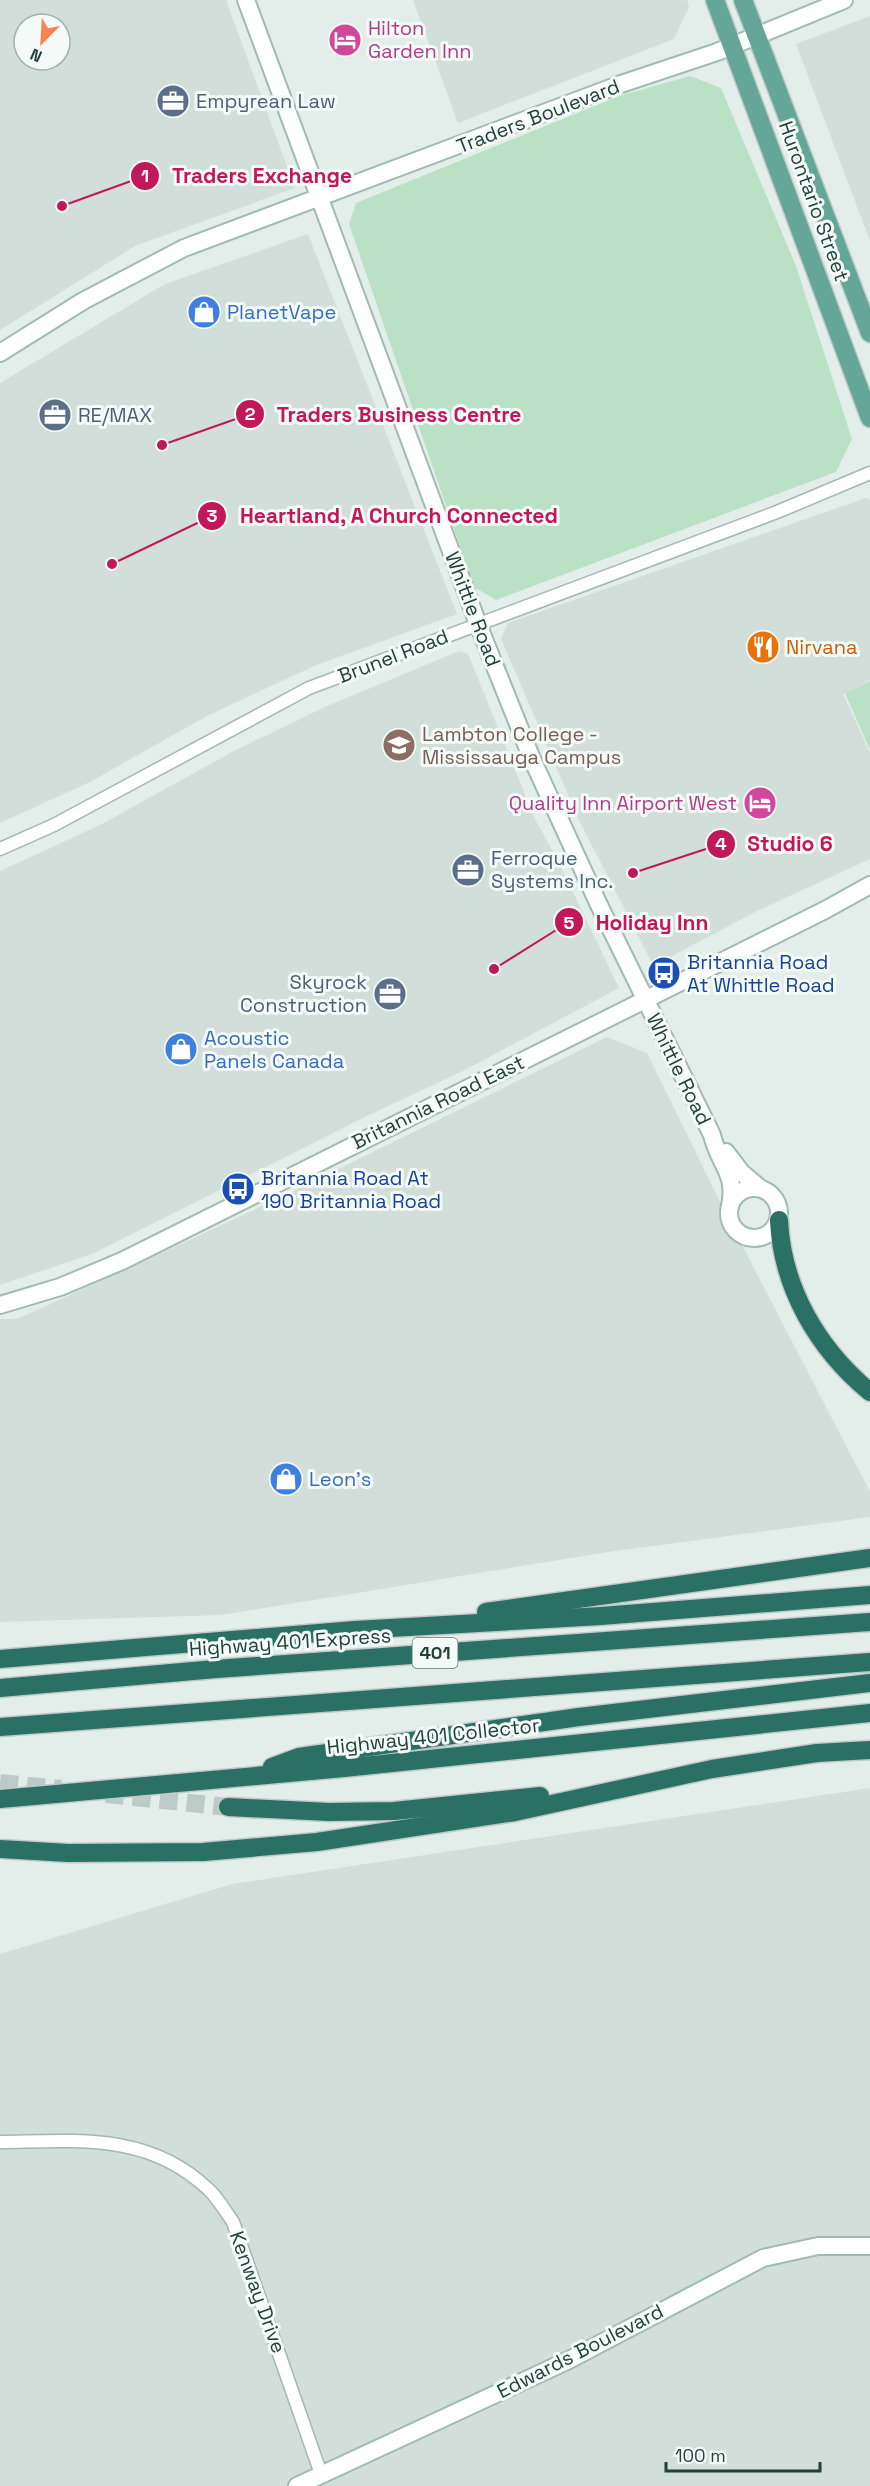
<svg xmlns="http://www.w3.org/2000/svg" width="870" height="2486" viewBox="0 0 870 2486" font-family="'Space Grotesk',sans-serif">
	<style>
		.built { fill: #d1ded9; fill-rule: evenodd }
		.green { fill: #bae1c6 }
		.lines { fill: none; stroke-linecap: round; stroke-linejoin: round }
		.highway-tunnel { stroke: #bccbc7; stroke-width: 18; stroke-dasharray: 18 9; stroke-linecap: butt }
		.street-casing { stroke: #a5b7b2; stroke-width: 15 }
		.secondary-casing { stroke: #a0bbb2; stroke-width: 20 }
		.primary-casing { stroke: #c1cac8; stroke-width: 21 }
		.highway-casing { stroke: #c1cac8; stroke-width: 21 }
		.street { stroke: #fff; stroke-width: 12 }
		.secondary { stroke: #fff; stroke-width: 16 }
		.primary { stroke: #64a798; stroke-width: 18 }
		.highway { stroke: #2a7064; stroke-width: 18 }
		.labels { text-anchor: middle; stroke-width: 6; stroke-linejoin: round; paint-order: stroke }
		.shield { fill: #f4faf7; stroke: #607873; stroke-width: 1.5 }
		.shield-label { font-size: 18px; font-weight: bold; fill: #21413a }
		.hotel-label { font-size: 20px; fill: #b23c85; stroke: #f4faf7; text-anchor: start }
		.service-label { font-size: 20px; fill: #4e5e75; stroke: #f4faf7; text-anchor: start }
		.street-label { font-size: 20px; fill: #21413a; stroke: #f4faf7 }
		.shop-label { font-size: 20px; fill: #366cbe; stroke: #f4faf7; text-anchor: start }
		.food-label { font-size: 20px; fill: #c56008; stroke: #f4faf7; text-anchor: start }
		.education-label { font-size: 20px; fill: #785e54; stroke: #f4faf7; text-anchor: start }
		.transit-label { font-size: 20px; fill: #164399; stroke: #f4faf7; text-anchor: start }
		.leader { fill: none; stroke: #c2185b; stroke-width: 2 }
		.callout-dot { fill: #c2185b; stroke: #f4faf7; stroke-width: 2 }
		.mark-label { font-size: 18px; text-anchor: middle; font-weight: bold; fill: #fff }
		.callout-label { font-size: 21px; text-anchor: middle; font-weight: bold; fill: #c2185b; stroke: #f4faf7; stroke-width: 6; stroke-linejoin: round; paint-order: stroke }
	</style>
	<rect width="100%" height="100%" fill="#e3eeea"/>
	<!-- built -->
	<g class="built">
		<path d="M 0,0 L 226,0 L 295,188 L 135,246 L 0,330 ZM 24,24 L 60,24 L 60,60 L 24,60 Z"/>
		<polygon points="413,0 687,0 689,7 674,39 458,123"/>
		<polygon points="870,16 870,241 796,44"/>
		<polygon points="308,234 457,614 314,666 207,716 88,783 0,823 0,383 165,284"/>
		<polygon points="866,498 870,500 870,680 843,694 870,753 870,859 755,912 659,963 652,963 579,820 501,639 508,623"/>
		<polygon points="459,651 468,654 535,819 559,863 619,988 465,1070 369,1115 92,1254 0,1285 0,871 100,825 232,752 327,706"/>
		<polygon points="607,1037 647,1053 728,1218 870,1492 870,1517 608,1552 221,1615 0,1622 0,1319 17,1319 116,1274 273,1201"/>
		<polygon points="870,1788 870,2486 0,2486 0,1954 232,1884"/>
	</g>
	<!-- green -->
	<g class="green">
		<polygon points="690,76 721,88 796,266 852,439 836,472 496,600 474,587 349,224 356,203 619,96"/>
		<polygon points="870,681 870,750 845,693"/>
	</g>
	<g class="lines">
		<!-- highway-tunnel -->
		<g class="highway-tunnel">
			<polyline points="0,1783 61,1789"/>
			<polyline points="106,1794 228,1807"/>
		</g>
		<!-- street casing -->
		<g class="street-casing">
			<g id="street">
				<polyline points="0,849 54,825 309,688 777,512 870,473"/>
				<path d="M 0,2142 C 76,2141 148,2132 208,2189 C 218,2198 225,2211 233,2222 L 321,2474"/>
			</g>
		</g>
		<!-- secondary casing -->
		<g class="secondary-casing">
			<g id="secondary">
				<path d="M 246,0 L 478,624 L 532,759 L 599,905 L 712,1135 C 719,1165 737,1173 730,1206"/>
				<polyline points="0,353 83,301 184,248 621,84 717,52 844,0"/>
				<polyline points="726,1152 742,1173 760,1188"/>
				<circle cx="754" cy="1213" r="25"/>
				<polyline points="0,1305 60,1287 122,1261 825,910 870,885"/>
				<polyline points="297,2486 569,2360 763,2258 818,2246 870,2246"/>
			</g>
		</g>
		<!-- primary casing -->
		<g class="primary-casing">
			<g id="primary">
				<polyline points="715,0 870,418"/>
				<polyline points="743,0 870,333"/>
			</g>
		</g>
		<!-- highway casing -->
		<g class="highway-casing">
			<g id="highway">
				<path d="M 779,1220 C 782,1288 818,1349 870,1392"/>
				<polyline points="486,1612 870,1558"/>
				<polyline points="0,1659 355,1630 601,1616 870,1595"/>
				<polyline points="0,1688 216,1669 870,1622"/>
				<polyline points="0,1727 870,1662"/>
				<polyline points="272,1767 299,1757 579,1717 870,1683"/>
				<polyline points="0,1799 344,1768 870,1713"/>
				<polyline points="228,1807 329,1812 394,1811 540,1796"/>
				<polyline points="0,1849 68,1853 203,1852 317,1842 515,1812 712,1769 817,1753 870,1750"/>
			</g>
		</g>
		<!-- street -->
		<use href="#street" class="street"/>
		<!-- secondary -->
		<use href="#secondary" class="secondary"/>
		<!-- primary -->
		<use href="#primary" class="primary"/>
		<!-- highway -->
		<use href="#highway" class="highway"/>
	</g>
	<!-- icons -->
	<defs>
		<g id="hotel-disc" transform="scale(1.725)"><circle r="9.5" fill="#d1479c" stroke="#f4faf7"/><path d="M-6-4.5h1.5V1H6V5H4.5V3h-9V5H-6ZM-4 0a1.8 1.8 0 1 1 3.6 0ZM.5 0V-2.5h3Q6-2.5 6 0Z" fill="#fff"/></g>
		<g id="office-disc" transform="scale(1.725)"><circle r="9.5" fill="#5c6f8a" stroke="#f4faf7"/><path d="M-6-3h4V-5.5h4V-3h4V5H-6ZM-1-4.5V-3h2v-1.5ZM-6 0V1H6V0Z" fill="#fff"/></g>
		<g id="shop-disc" transform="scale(1.725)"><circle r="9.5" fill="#3f7fe0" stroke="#f4faf7"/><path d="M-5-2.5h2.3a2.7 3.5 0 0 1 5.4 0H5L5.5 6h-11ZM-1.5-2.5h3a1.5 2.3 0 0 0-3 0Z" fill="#fff"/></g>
		<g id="restaurant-disc" transform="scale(1.725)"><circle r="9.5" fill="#e8710a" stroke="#f4faf7"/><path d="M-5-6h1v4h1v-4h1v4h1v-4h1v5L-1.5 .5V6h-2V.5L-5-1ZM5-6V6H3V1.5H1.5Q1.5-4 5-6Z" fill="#fff"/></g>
		<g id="university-disc" transform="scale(1.725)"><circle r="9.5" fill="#8d6e63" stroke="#f4faf7"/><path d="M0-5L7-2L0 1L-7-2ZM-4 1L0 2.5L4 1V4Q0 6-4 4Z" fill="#fff"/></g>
		<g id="bus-disc" transform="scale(1.725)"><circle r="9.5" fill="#1a4fb4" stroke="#f4faf7"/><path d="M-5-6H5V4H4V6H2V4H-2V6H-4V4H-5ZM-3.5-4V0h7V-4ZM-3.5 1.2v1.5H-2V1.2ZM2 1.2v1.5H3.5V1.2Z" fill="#fff"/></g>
	</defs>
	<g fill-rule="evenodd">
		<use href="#hotel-disc" x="345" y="40"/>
		<use href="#office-disc" x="173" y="101"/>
		<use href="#shop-disc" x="204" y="312"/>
		<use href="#office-disc" x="55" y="415"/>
		<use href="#restaurant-disc" x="763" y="647"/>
		<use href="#university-disc" x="399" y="745"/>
		<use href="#hotel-disc" x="760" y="803"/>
		<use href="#office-disc" x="468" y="870"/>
		<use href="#bus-disc" x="664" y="973"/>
		<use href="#office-disc" x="390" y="994"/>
		<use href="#shop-disc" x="181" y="1049"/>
		<use href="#bus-disc" x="238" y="1189"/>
		<use href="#shop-disc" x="286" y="1479"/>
	</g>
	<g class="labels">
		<!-- shield labels -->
		<rect class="shield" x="412.5" y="1638" width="45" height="30" rx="4.5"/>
		<g class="shield-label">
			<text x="435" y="1659">401</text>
		</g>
		<!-- hotel labels -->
		<g class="hotel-label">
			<text x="368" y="35">Hilton<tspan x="368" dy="23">Garden Inn</tspan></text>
			<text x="737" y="810" text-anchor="end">Quality Inn Airport West</text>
		</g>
		<!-- service labels -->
		<g class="service-label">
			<text x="196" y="108">Empyrean Law</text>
			<text x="78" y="422">RE/MAX</text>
			<text x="491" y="865">Ferroque<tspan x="491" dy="23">Systems Inc.</tspan></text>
			<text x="367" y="989" text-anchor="end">Skyrock<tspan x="367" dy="23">Construction</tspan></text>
		</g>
		<!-- street labels -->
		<g class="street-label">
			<text transform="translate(538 116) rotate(-21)" y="7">Traders Boulevard</text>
			<text transform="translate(814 201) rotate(70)" y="7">Hurontario Street</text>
			<text transform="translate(473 609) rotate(69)" y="7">Whittle Road</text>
			<text transform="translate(393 656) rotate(-21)" y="7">Brunel Road</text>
			<text transform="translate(679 1069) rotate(64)" y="7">Whittle Road</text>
			<text transform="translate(438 1102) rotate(-26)" y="7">Britannia Road East</text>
			<text transform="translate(290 1642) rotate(-4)" y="7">Highway 401 Express</text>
			<text transform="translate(433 1736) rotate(-6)" y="7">Highway 401 Collector</text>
			<text transform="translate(258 2292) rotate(70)" y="7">Kenway Drive</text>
			<text transform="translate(580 2351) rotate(-27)" y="7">Edwards Boulevard</text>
		</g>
		<!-- shop labels -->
		<g class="shop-label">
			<text x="227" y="319">PlanetVape</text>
			<text x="204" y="1045">Acoustic<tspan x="204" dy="23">Panels Canada</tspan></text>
			<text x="309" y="1486">Leon's</text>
		</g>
		<!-- food labels -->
		<g class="food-label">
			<text x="786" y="654">Nirvana</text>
		</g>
		<!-- education labels -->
		<g class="education-label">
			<text x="422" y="741">Lambton College -<tspan x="422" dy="23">Mississauga Campus</tspan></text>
		</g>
		<!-- transit labels -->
		<g class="transit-label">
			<text x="687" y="969">Britannia Road<tspan x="687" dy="23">At Whittle Road</tspan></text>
			<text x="261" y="1185">Britannia Road At<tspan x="261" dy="23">190 Britannia Road</tspan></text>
		</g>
	</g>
	<!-- callouts -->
	<path class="leader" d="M62 206L145 176M162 445L250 414M112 564L212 516M633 873L721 844M494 969L569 922"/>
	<g class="callout-dot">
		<circle cx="62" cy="206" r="6"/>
		<circle cx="162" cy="445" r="6"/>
		<circle cx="112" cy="564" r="6"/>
		<circle cx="633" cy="873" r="6"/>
		<circle cx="494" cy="969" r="6"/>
		<circle cx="145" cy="176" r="15"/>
		<circle cx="250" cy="414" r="15"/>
		<circle cx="212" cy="516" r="15"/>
		<circle cx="721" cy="844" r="15"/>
		<circle cx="569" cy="922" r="15"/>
	</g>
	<g class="mark-label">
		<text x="145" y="182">1</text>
		<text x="250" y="420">2</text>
		<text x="212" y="522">3</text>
		<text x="721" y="850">4</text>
		<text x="569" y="929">5</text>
	</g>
	<g class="callout-label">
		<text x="262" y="183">Traders Exchange</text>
		<text x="399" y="422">Traders Business Centre</text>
		<text x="399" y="523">Heartland, A Church Connected</text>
		<text x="790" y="851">Studio 6</text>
		<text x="652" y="930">Holiday Inn</text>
	</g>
	<!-- north arrow -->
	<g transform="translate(42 42) rotate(204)"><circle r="28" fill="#f4faf7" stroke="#a0b0ab" stroke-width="1.5"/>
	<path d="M0-4.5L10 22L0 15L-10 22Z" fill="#fd8252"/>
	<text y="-9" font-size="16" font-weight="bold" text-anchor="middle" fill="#21413a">N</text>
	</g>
	<!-- scale -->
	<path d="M666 2462v9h154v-9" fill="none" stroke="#21413a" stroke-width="3"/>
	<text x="675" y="2462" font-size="18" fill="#21413a" stroke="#f4faf7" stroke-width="4.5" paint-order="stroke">100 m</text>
</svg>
